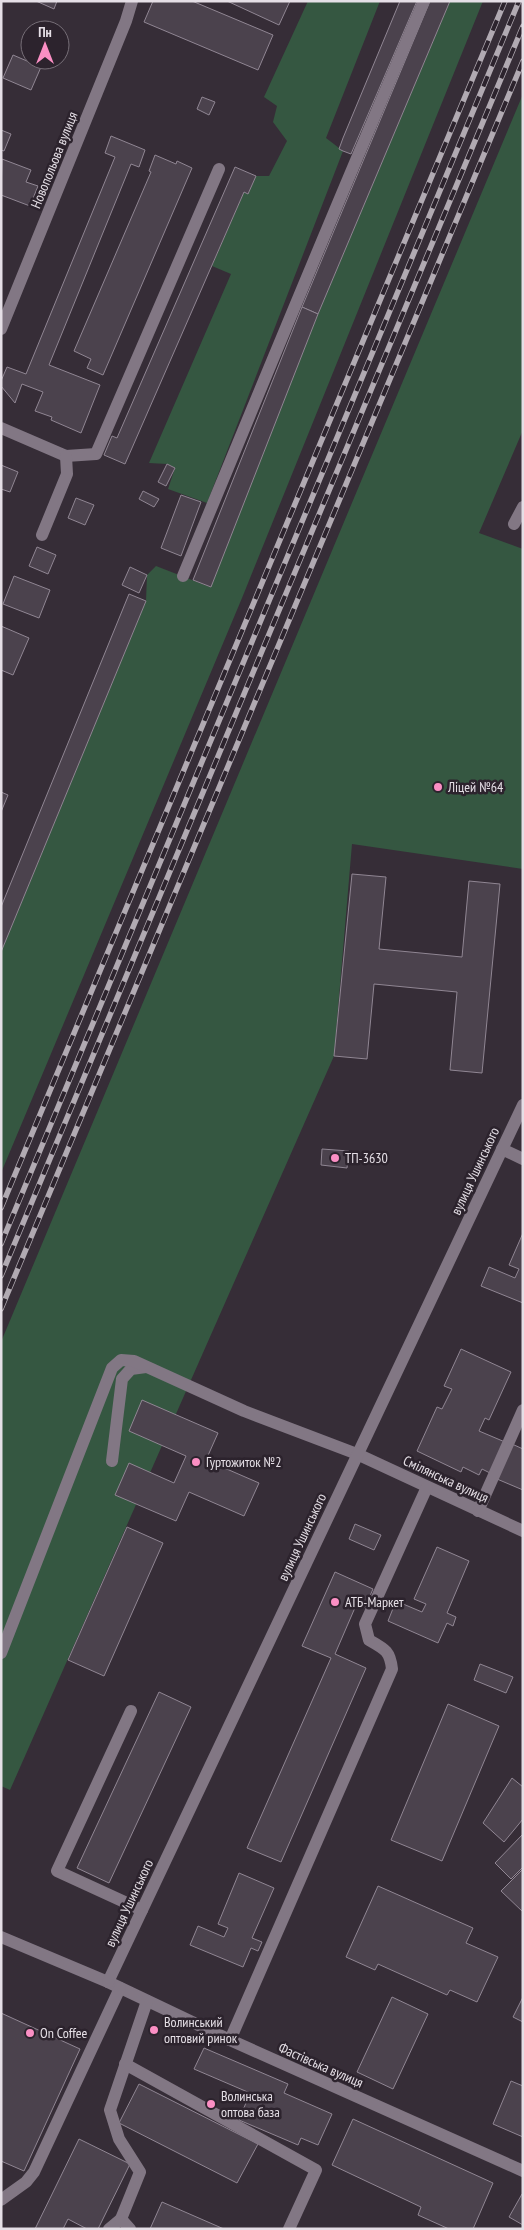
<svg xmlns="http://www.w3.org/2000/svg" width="524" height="2230" viewBox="0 0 524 2230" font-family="'PT Sans Narrow',sans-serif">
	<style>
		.green { fill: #355741 }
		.building { fill: #4b424d; stroke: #908693 }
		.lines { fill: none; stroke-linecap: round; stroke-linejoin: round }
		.minor { stroke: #827784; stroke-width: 12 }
		.rail-casing { stroke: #b1aab2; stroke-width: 5.5 }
		.rail { stroke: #2c232d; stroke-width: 4; stroke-dasharray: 11; stroke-linecap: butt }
		.poi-dot { fill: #fb8fc4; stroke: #2c232d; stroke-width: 2 }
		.labels { text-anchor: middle; stroke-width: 5; stroke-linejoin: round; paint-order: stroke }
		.street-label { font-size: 14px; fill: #e5dfe6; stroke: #2c232d }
		.poi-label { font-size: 14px; fill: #e5dfe6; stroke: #2c232d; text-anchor: start }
	</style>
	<rect width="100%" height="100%" fill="#362d37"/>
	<!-- green -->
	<g class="green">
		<polygon points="308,1 380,1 326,138 343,151 207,503 168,489 175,468 167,464 149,463 231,274 212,266 244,192 248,194 256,176 269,176 287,141 273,122 277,106 264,97"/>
		<polygon points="450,1 483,1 242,598 1,1173 1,952 146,601 147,575 156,566 210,587 318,314"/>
		<polygon points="523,94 523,430 479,533 523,549 523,869 352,844 334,1056 10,1790 1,1786 1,1342"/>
	</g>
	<!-- building -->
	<g class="building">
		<polygon points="36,1 57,1 54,9"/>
		<polygon points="153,1 192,1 273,35 258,70 144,22"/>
		<polygon points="227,1 290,1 279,25"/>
		<polygon points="400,1 417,1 351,154 343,151 339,149 343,138"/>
		<polygon points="430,1 450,1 318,314 302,307"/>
		<polygon points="13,55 41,67 31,90 3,78"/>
		<polygon points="202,97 215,102 209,115 197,109"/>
		<polygon points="1,130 11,134 4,151 1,150"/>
		<polygon points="111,136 145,150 139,167 131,164 49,365 100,385 81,433 51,420 52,417 35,411 43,392 22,384 15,403 1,386 1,381 7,367 26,374 115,157 105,153"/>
		<polygon points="155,155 176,164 177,161 192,168 103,375 87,368 91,359 74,351 151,172 149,171"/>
		<polygon points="2,159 31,170 26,182 38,186 30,206 1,195"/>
		<polygon points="235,167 256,176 248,194 244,192 125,464 104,455 112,436 117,438"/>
		<polygon points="302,307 318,314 211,587 193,580"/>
		<polygon points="167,464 175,468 166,486 158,482"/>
		<polygon points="1,465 18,472 10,492 1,489"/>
		<polygon points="143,491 159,499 154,507 139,499"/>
		<polygon points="181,495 201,502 181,556 161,548"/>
		<polygon points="76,498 94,505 85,525 68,518"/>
		<polygon points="37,547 56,555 48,574 29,566"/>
		<polygon points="130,567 147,575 139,593 122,585"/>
		<polygon points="14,576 50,590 39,618 3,604"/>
		<polygon points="129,594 146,601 1,952 1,907"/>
		<polygon points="1,626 29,638 13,675 1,670"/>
		<polygon points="1,792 8,795 1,812"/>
		<polygon points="352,874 386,877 379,949 462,957 469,881 500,884 482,1073 450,1070 457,992 374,984 367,1059 334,1056"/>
		<polygon points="322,1149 349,1151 347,1168 321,1165"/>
		<polygon points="523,1233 523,1303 481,1286 489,1267 515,1278 519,1269 509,1265"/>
		<polygon points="461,1349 511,1372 489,1420 485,1418 479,1431 505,1442 490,1473 482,1469 479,1475 463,1467 461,1472 417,1451 437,1407 442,1409 452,1389 444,1386"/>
		<polygon points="142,1400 218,1433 206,1460 259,1483 244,1516 189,1492 176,1521 115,1495 129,1463 174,1483 186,1456 129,1431"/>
		<polygon points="512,1444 523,1449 523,1490 497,1479"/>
		<polygon points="355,1524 381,1535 374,1550 349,1539"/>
		<polygon points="127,1527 163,1543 104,1676 68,1660"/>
		<polygon points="437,1547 469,1561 447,1613 456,1617 453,1626 447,1623 438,1643 388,1621 396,1601 422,1612 426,1604 414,1599"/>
		<polygon points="335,1572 373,1589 365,1607 357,1603 335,1654 366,1668 281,1862 247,1848 331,1658 302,1646"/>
		<polygon points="480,1664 513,1677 506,1693 474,1680"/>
		<polygon points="159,1692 191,1707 109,1883 77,1868"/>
		<polygon points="448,1704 499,1726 442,1861 391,1840"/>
		<polygon points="512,1778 523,1787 523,1819 504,1842 483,1823"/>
		<polygon points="523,1834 523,1867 511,1879 495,1863"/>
		<polygon points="523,1869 523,1912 501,1891"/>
		<polygon points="239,1873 274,1888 252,1938 262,1942 258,1951 251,1948 243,1967 190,1945 198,1926 224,1937 228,1928 218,1924"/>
		<polygon points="378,1886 473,1928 466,1943 498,1957 477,2002 450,1990 447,1995 378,1964 375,1970 346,1957"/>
		<polygon points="392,1997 428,2014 393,2089 357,2072"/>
		<polygon points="523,1997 523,2022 513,2017"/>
		<polygon points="1,2013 80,2049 24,2171 1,2161"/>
		<polygon points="204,2048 288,2084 284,2093 332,2114 318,2145 301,2138 298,2145 239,2120 250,2093 194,2069"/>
		<polygon points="511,2081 523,2086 523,2137 493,2124"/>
		<polygon points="139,2084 258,2144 237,2183 119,2123"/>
		<polygon points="353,2119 493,2183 473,2229 449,2229 418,2215 421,2207 332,2165"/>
		<polygon points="79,2139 130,2164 98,2229 87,2229 68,2219 63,2229 35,2229"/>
		<polygon points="522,2194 523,2195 523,2225 509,2217"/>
		<polygon points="162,2202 224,2229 150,2229"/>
	</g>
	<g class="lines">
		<!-- minor -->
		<g class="minor">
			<polyline points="1,329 126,21 132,1"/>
			<polyline points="1,428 66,456 96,454 219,169"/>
			<polyline points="514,524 523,507"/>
			<polyline points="42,535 67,474 66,456"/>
			<path d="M 183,576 C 263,384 341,192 424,1"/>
			<polyline points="502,1149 523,1159"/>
			<polyline points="112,1461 122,1379 131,1369 146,1367"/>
			<polyline points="478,1511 523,1410"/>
			<polyline points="1,1653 112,1368 121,1360 134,1361 244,1411 357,1454 523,1531"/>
			<polyline points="131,1711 57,1871 142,1910"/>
			<polyline points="1,1937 108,1982 230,2040 523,2171"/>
			<polyline points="108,1982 523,1105"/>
			<path d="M 230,2040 L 392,1669 C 390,1651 385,1649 369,1640 L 365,1624 L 427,1487"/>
			<polyline points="125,2064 316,2170 289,2229"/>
			<polyline points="1,2200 26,2182 34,2172 120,1988"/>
			<polyline points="109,2229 121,2219"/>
			<polyline points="130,2229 121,2219 140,2172 119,2139 110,2110 147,2001"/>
		</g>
		<!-- rail casing -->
		<g class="rail-casing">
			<g id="rail">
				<polyline points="1,1208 505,1"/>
				<polyline points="1,1244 519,1"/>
				<polyline points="1,1276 523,26"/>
				<polyline points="1,1309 523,61"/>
			</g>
		</g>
		<!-- rail -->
		<use href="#rail" class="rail"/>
	</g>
	<!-- markers -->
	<g class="poi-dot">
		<circle cx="438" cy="787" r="5"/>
		<circle cx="335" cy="1158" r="5"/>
		<circle cx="196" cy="1462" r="5"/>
		<circle cx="335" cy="1602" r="5"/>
		<circle cx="154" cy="2030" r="5"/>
		<circle cx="30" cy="2033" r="5"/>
		<circle cx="211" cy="2104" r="5"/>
	</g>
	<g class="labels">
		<!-- street labels -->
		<g class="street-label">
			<text transform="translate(54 160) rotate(-68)" y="5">Новопольова вулиця</text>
			<text transform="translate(475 1171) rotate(-65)" y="5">вулиця Ушинського</text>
			<text transform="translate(446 1479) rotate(25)" y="5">Смілянська вулиця</text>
			<text transform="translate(302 1537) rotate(-65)" y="5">вулиця Ушинського</text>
			<text transform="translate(129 1903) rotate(-65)" y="5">вулиця Ушинського</text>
			<text transform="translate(321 2065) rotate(24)" y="5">Фастівська вулиця</text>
		</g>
		<!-- poi labels -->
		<g class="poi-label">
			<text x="448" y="792">Ліцей №64</text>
			<text x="345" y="1163">ТП-3630</text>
			<text x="206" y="1467">Гуртожиток №2</text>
			<text x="345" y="1607">АТБ-Маркет</text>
			<text x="164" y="2027">Волинський<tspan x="164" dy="16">оптовий ринок</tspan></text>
			<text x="40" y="2038">On Coffee</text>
			<text x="221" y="2101">Волинська<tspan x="221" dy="16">оптова база</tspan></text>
		</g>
	</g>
	<!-- border -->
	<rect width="524" height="2230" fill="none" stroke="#e5dfe6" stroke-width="5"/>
	<!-- north arrow -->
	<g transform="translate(45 45)"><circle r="24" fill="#2c232d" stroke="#766e77"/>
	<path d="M0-4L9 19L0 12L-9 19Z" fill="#fb8fc4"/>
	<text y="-8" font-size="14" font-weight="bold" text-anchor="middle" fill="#e5dfe6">Пн</text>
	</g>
</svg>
